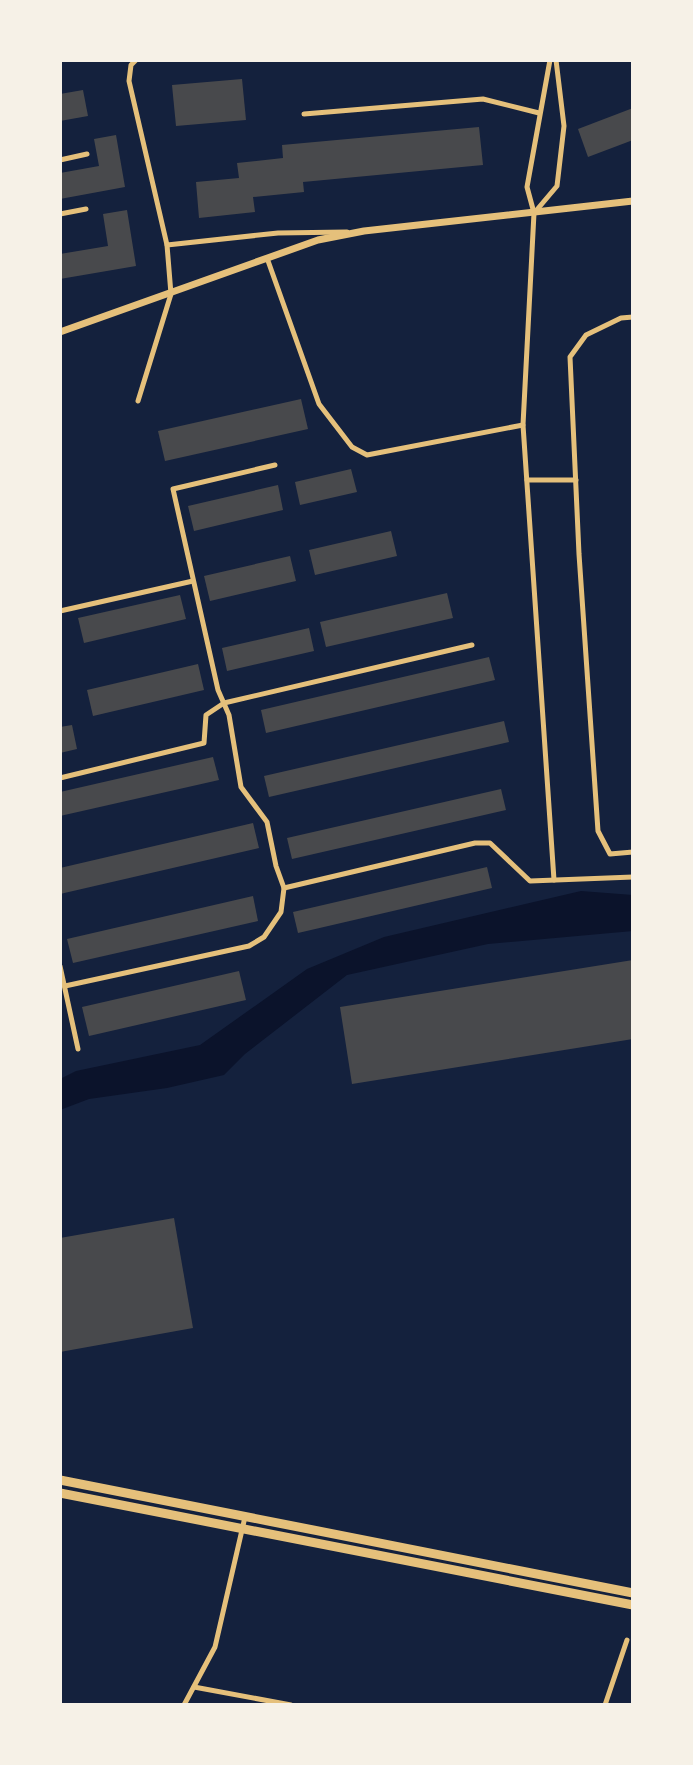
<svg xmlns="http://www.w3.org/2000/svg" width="693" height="1765" viewBox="0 0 693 1765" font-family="'Exo 2',sans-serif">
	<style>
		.water { fill: #0b132b }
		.building { fill: #48494c }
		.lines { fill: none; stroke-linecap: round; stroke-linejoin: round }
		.minor { stroke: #e5c07b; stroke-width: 5 }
		.tertiary { stroke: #e5c07b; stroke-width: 7 }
		.primary { stroke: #e5c07b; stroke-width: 9 }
	</style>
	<rect width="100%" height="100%" fill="#14213d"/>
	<!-- water -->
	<polygon class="water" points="581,891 633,895 633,931 488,944 347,975 245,1054 224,1075 167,1088 89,1099 60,1110 60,1079 76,1071 200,1045 307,969 384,937"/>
	<!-- building -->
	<g class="building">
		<polygon points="242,79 246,120 176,126 172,85"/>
		<polygon points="83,90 88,116 60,121 60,94"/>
		<polygon points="633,108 633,140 588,157 578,129"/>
		<polygon points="479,127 483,165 303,182 304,192 253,197 255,212 199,218 196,182 239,178 237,163 283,158 282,145"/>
		<polygon points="116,135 125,187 60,199 60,173 99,166 94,139"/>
		<polygon points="127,210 136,266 60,279 60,254 108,246 103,214"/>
		<polygon points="301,399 308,429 165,461 158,431"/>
		<polygon points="351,469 357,492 300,505 295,482"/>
		<polygon points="278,485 283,510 194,531 188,506"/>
		<polygon points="391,531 397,556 315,575 309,550"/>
		<polygon points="290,556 296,581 210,601 204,576"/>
		<polygon points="447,593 453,618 326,647 320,622"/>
		<polygon points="180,595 186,619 84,643 78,618"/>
		<polygon points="309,628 314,651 227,671 222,648"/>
		<polygon points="489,657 495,680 266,733 261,710"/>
		<polygon points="198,664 204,690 93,716 87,690"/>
		<polygon points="504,721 509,742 269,797 264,776"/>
		<polygon points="72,725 77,749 60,753 60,727"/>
		<polygon points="213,757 219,780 60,816 60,792"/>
		<polygon points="501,789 506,810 292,859 287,838"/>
		<polygon points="253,823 259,848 60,894 60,868"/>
		<polygon points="487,867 492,888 298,933 293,912"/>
		<polygon points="253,896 258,921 73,963 67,939"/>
		<polygon points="633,960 633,1039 352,1084 340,1007"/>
		<polygon points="239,971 246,1000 89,1036 82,1007"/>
		<polygon points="174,1218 193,1328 60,1352 60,1238"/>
	</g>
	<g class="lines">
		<!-- minor -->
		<g class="minor">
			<polyline points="136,60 131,65 129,81 167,245 171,294 138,401"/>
			<polyline points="550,60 527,187 534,213 523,425 554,880"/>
			<polyline points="304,114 483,99 539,113"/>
			<polyline points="60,160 87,154"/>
			<polyline points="535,212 557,186 564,126 556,60"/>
			<polyline points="60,214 86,209"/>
			<polyline points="167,245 278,233 347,232"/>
			<polyline points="267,258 319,404 352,447 367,455 523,425"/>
			<polyline points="633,317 621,318 586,335 570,357 579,554 598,831 610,854 633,852"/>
			<polyline points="527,480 576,480"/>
			<polyline points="60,611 193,581"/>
			<polyline points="60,778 204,743 206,715 224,703 472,645"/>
			<polyline points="284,888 475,843 490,843 530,881 633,877"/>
			<polyline points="60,966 78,1049"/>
			<polyline points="65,986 249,946 264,937 281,912 284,888 276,866 267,822 241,787 229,715 218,690 173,489 275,465"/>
			<polyline points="194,1687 291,1705"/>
			<polyline points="184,1705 215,1647 245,1517"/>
			<polyline points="605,1705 627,1640"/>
		</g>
		<!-- tertiary -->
		<polyline class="tertiary" points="60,332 318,240 364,231 633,201"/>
		<!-- primary -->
		<g class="primary">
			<polyline points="60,1480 633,1593"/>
			<polyline points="60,1493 633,1605"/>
		</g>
	</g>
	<!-- border -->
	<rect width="693" height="1765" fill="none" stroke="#f6f1e7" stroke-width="124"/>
</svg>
